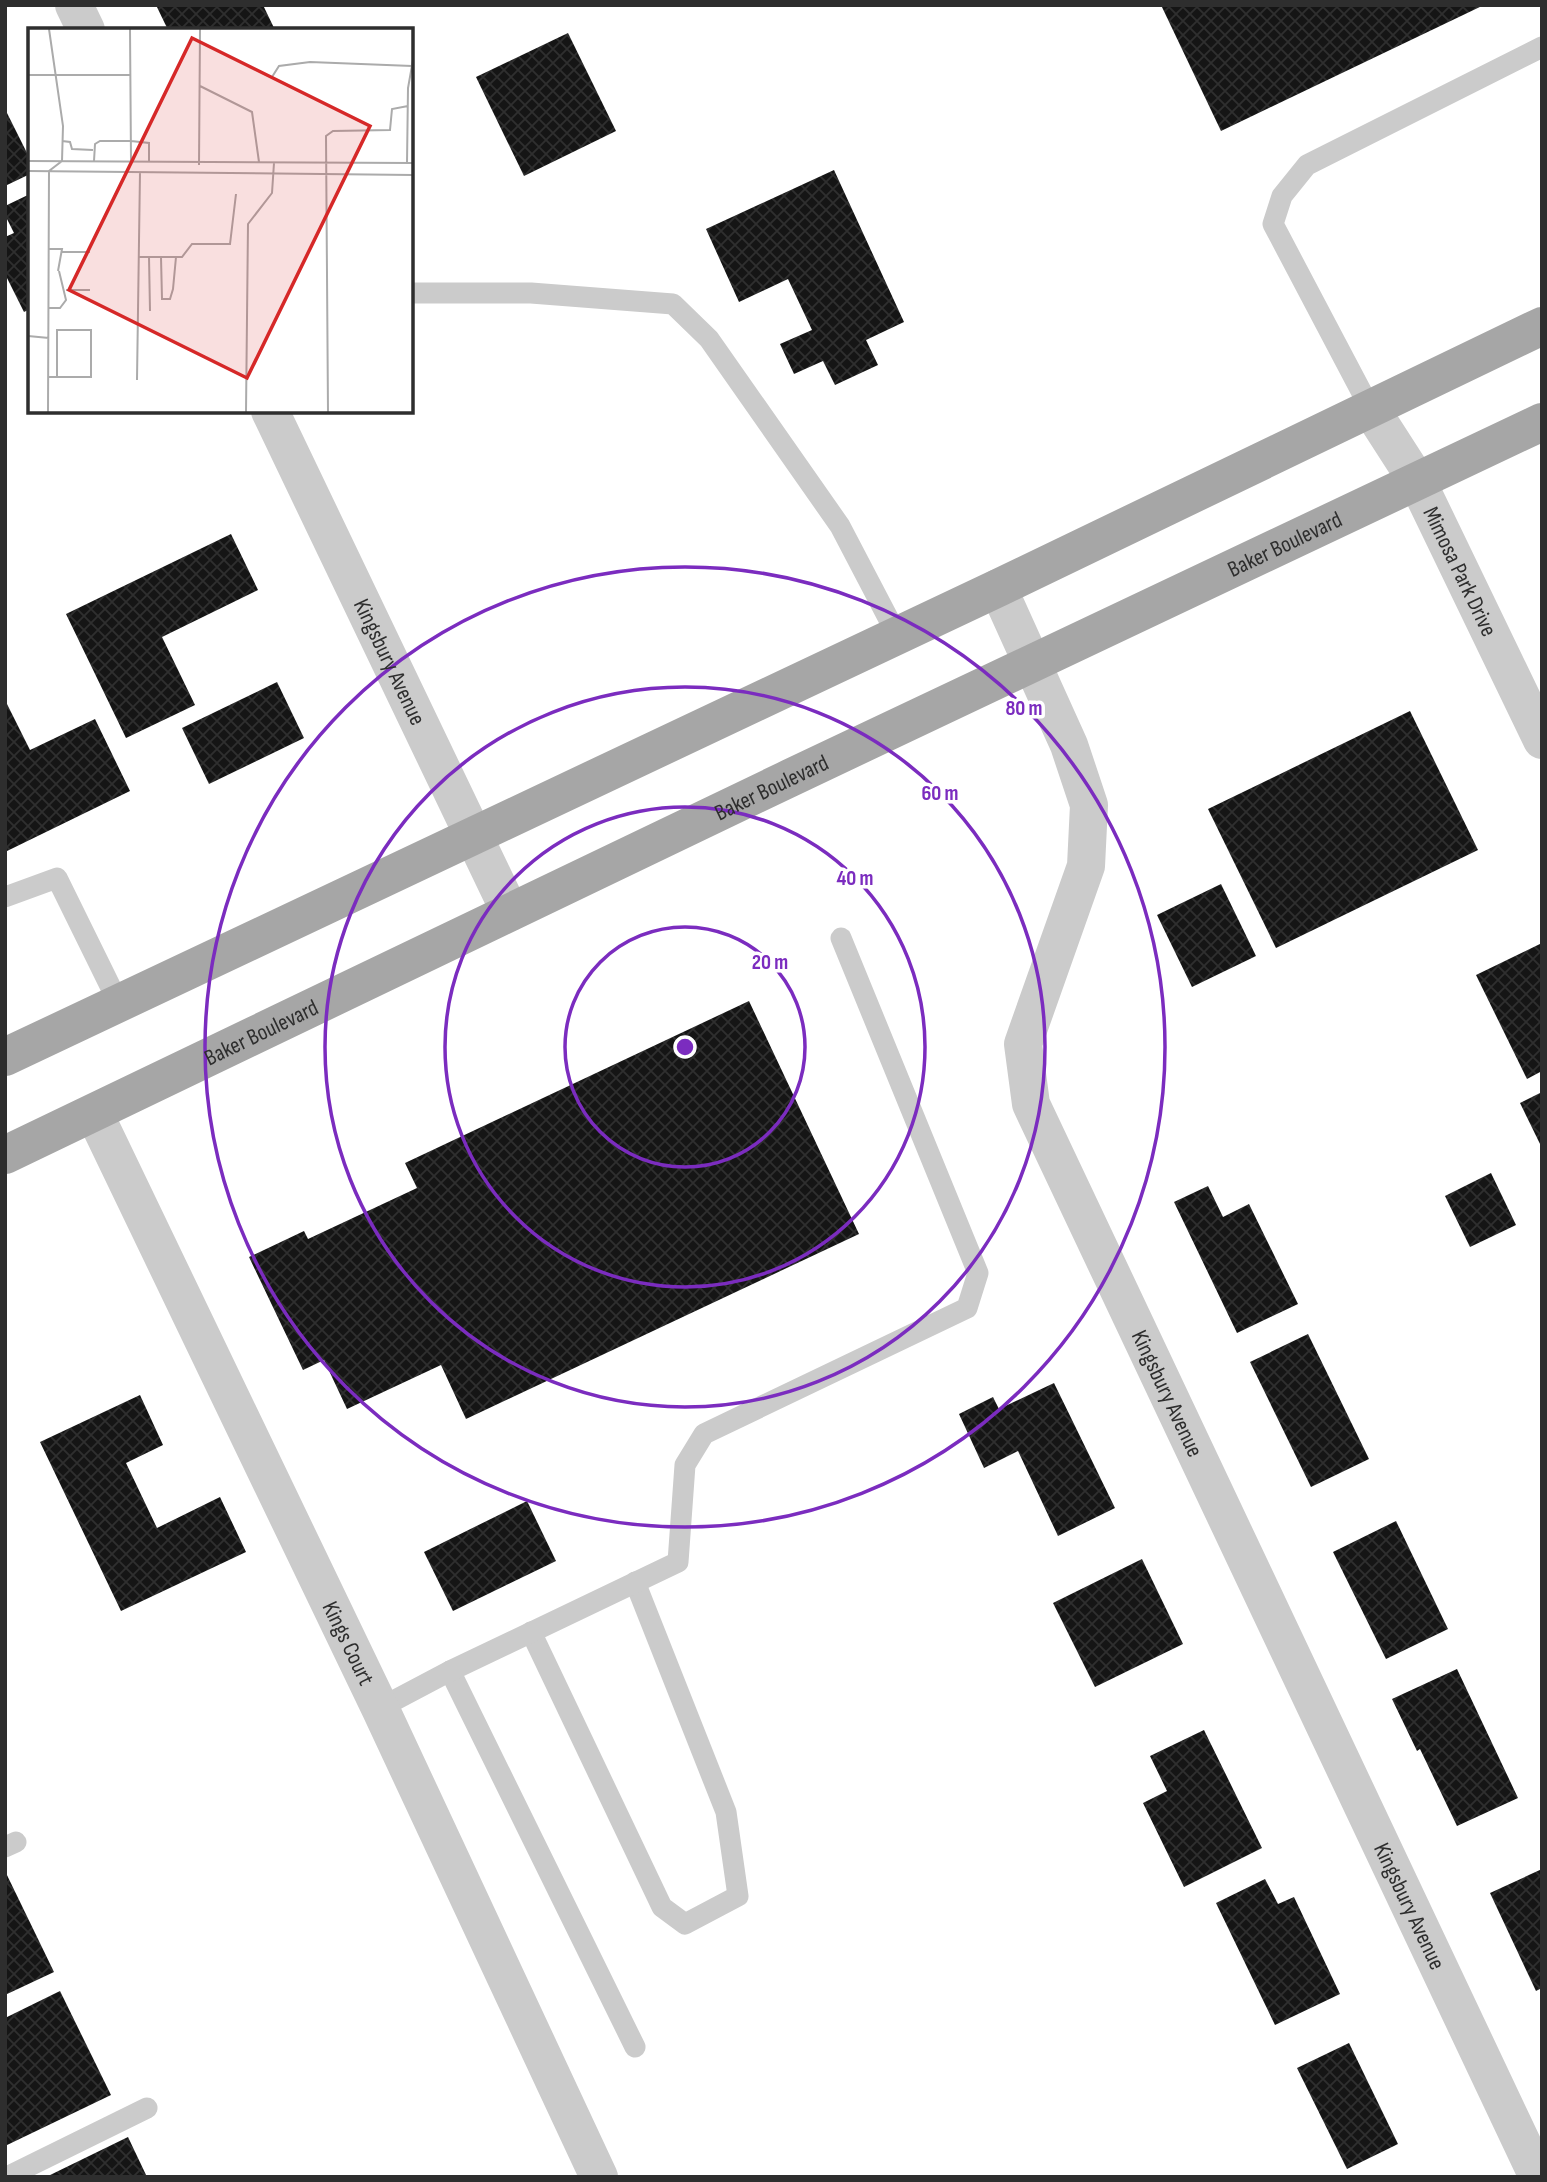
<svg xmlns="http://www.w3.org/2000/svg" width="1547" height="2182" viewBox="0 0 1547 2182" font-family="'Sofia Sans Condensed',sans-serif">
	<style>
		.building { fill: url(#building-cross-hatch) }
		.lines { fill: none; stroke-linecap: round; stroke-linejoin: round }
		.service { stroke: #cbcbcb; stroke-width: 21 }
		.minor { stroke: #cbcbcb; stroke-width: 38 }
		.primary { stroke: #a6a6a6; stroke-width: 38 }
		.ring { fill: none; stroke: #7b2cbf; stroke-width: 3.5 }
		.labels { text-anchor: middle; stroke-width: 7; stroke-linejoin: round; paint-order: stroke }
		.street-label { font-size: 23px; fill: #2e2e2e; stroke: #fff }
		.inset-road { fill: none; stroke: #ababab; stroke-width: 2 }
		.view { fill: #d62828; fill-opacity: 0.15; stroke: #d62828; stroke-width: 3.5 }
		.inset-edge { fill: none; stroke: #2e2e2e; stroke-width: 3.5 }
		.centre { fill: #7b2cbf; stroke: #fff; stroke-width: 3.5 }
		.ring-label { font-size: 21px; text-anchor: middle; font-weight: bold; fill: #7b2cbf; stroke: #fff; stroke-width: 7; stroke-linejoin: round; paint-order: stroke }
	</style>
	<defs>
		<pattern id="building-cross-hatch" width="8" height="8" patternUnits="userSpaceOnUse" patternTransform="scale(1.75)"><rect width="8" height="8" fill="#151515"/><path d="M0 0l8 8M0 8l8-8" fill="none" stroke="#2f2f2f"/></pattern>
	</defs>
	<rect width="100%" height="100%" fill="#fff"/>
	<!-- building -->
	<g class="building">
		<polygon points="156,5 263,5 275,30 168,30"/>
		<polygon points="1161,5 1484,5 1221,131"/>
		<polygon points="568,33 616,131 524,176 476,77"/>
		<polygon points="5,109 30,159 30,174 5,186"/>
		<polygon points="834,170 904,322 866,340 878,365 835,385 823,361 794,374 780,344 812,330 788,279 739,302 706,229"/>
		<polygon points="30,194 30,309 24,312 5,274 5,237 14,233 5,215 5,206"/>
		<polygon points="231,534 258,590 162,637 195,705 126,738 66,614"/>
		<polygon points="277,682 304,738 209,784 182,728"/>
		<polygon points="5,700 30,750 95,719 130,791 5,852"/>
		<polygon points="1410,711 1478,850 1276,948 1208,809"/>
		<polygon points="1221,884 1256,956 1192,987 1157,915"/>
		<polygon points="1542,943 1542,1071 1527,1079 1476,975"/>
		<polygon points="749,1001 859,1234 466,1419 441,1365 347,1409 324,1360 303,1370 249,1257 304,1231 308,1239 417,1188 405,1163"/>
		<polygon points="1542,1092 1542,1148 1520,1103"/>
		<polygon points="1491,1173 1516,1225 1470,1247 1445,1196"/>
		<polygon points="1208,1186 1223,1217 1249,1204 1298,1304 1237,1333 1174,1202"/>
		<polygon points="1308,1334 1369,1459 1311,1487 1250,1362"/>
		<polygon points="1054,1383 1115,1508 1058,1536 1018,1451 984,1468 959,1414 993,1397 999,1409"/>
		<polygon points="140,1395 163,1445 126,1463 157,1528 220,1497 246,1552 121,1611 40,1442"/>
		<polygon points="527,1501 556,1561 453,1611 424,1552"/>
		<polygon points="1396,1521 1448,1629 1386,1659 1333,1552"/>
		<polygon points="1142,1559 1183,1644 1095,1687 1053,1603"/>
		<polygon points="1457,1669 1518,1798 1457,1826 1420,1749 1417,1751 1392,1699"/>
		<polygon points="1204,1730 1262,1848 1184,1887 1143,1803 1167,1791 1150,1756"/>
		<polygon points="1542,1869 1542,1988 1536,1991 1490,1893"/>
		<polygon points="5,1871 54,1972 5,1995"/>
		<polygon points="1265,1879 1278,1904 1294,1897 1340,1994 1275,2025 1216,1903"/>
		<polygon points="60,1991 111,2095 5,2146 5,2018"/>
		<polygon points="1349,2043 1398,2144 1347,2169 1297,2068"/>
		<polygon points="128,2137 147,2177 46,2177"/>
	</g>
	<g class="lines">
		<!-- service -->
		<g class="service">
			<polyline points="411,293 531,293 673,304 709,339 840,526 897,635"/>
			<polyline points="1370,408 1273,224 1282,196 1307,165 1542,47"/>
			<polyline points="5,897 57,878 119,1004"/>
			<polyline points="531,1632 662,1907 685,1924 738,1896 726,1812 635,1582"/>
			<polyline points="450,1671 635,2047"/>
			<polyline points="380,1708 450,1671 678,1562 685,1465 704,1434 967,1308 978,1273 841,938"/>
			<polyline points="5,1847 16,1842"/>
			<polyline points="7,2177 147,2108"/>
		</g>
		<!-- minor -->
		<g class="minor">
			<polyline points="74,5 86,30"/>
			<path id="s1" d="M 1370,408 L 1417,481 L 1542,740"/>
			<path id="s2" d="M 270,411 L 510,912"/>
			<path id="s3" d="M 998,588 L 1069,745 L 1089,805 L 1086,866 L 1023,1044 L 1031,1104 L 1538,2177"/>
			<path id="s4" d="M 94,1113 L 380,1708 L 599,2177"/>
		</g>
		<!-- primary -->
		<g class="primary">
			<polyline points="5,1057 998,588 1542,326"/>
			<path id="s5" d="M 5,1155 L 790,778 L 1542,422"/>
		</g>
	</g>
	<!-- distance rings -->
	<g class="ring">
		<circle cx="685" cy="1047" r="120"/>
		<circle cx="685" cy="1047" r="240"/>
		<circle cx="685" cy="1047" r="360"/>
		<circle cx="685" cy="1047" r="480"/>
	</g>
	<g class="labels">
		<!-- street labels -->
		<g class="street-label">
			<text dy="8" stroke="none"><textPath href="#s5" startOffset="1418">Baker Boulevard</textPath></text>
			<text dy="8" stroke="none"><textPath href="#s1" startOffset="187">Mimosa Park Drive</textPath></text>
			<text dy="8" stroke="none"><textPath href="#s2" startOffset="278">Kingsbury Avenue</textPath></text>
			<text dy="8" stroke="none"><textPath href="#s5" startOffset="850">Baker Boulevard</textPath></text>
			<text dy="8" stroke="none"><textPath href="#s5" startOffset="284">Baker Boulevard</textPath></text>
			<text dy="8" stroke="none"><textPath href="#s3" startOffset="866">Kingsbury Avenue</textPath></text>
			<text dy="8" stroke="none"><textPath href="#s4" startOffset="588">Kings Court</textPath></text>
			<text dy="8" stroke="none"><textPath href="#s3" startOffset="1433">Kingsbury Avenue</textPath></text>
		</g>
	</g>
	<!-- overview -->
	<g transform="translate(28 28)">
		<rect width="385" height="385" fill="#fff"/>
		<path class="inset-road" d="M 102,1 L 103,133M 0,47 L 102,47M 244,49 L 251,38 L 282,34 L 384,38M 172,58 L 224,84 L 231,134M 34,113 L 42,114 L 44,121 L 65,122M 0,133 L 385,135M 66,133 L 67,116 L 72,113 L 103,113 L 121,115 L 121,133M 379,135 L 380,60 L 385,32M 171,137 L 172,1M 0,143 L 385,147M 21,221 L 34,221 L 30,243M 34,224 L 62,224M 111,229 L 154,229 L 164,216 L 202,216 L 208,166M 121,229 L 122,283M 133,229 L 134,271 L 142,271 L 145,261 L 148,229M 38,262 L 62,262M 21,280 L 32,280 L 38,272 L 31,243M 0,308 L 21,310M 0,317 L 0,344M 20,349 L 63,349 L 63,302 L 29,302 L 29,349M 109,352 L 112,144M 20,384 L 21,143 L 34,133 L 35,98 L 21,1M 218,384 L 220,196 L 244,165 L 246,135M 300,384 L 298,108 L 305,103 L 362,102 L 364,81 L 380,78"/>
		<path class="view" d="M 164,10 L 342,98 L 219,350 L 41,262 Z"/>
		<rect width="385" height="385" class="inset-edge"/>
	</g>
	<circle cx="685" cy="1047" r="10" class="centre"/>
	<g class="ring-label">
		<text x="1024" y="715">80 m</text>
		<text x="940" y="800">60 m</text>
		<text x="855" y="885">40 m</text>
		<text x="770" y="969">20 m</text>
	</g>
	<!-- border -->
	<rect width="1547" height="2182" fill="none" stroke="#2e2e2e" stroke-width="14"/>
</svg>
